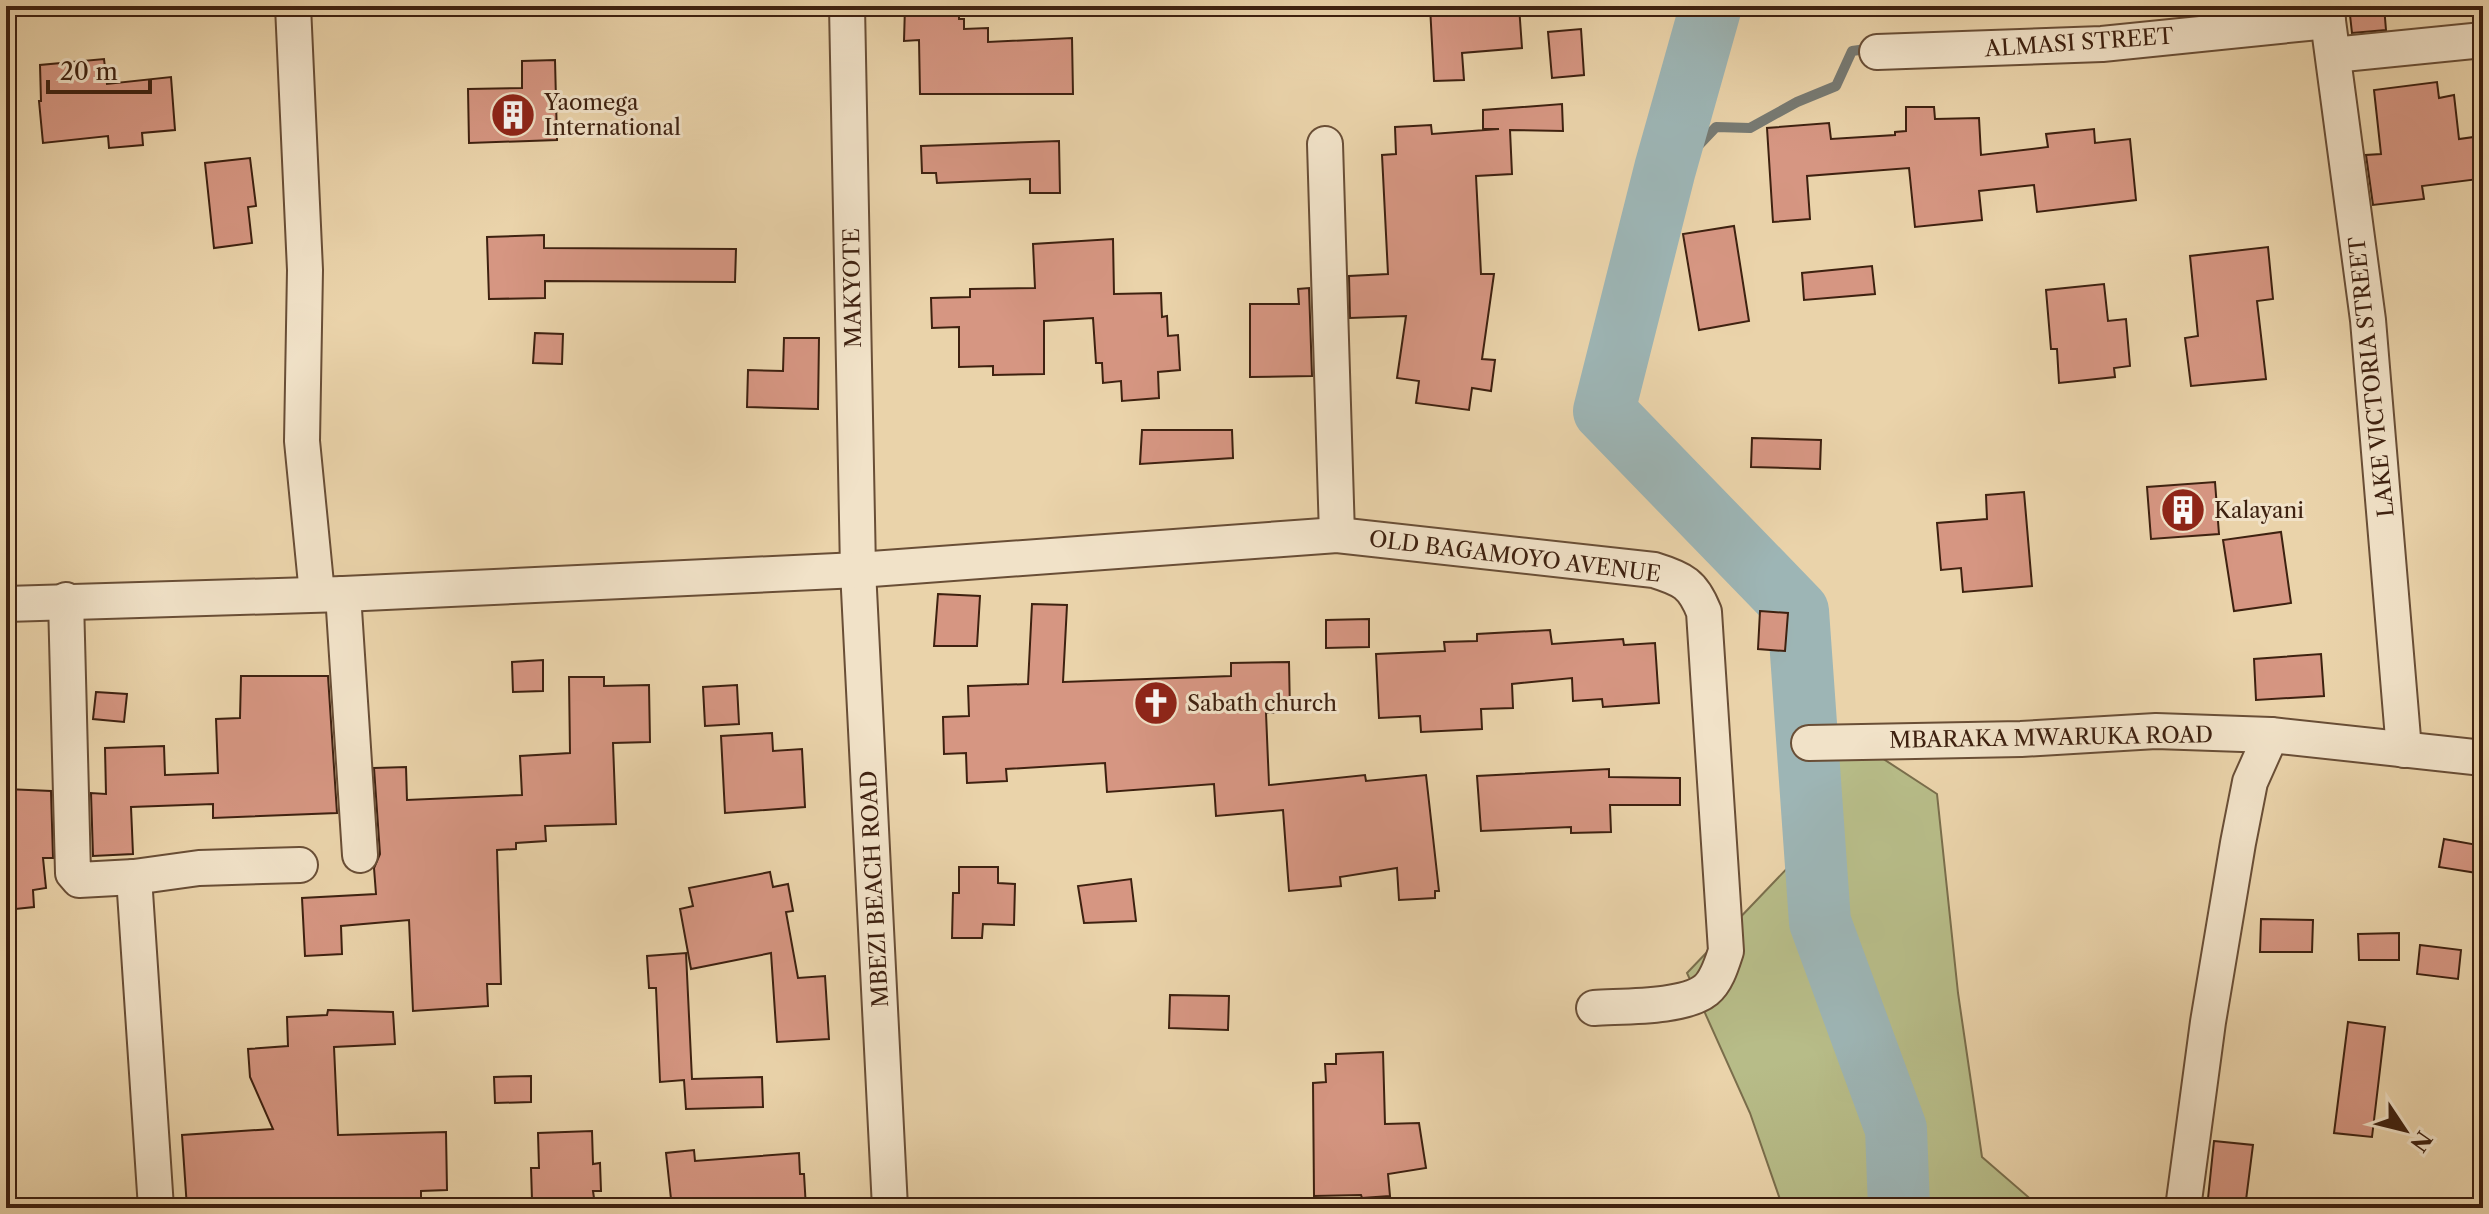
<svg xmlns="http://www.w3.org/2000/svg" width="2489" height="1214" viewBox="0 0 2489 1214" font-family="'Libre Caslon Text',serif">
	<style>
		.green { fill: #b7bc88; stroke: #7a6e4c; stroke-width: 2 }
		.lines { fill: none; stroke-linecap: round; stroke-linejoin: round }
		.stream { stroke: #777a73; stroke-width: 10 }
		.river { stroke: #9db5b5; stroke-width: 62 }
		.building { fill: #d69682; stroke: #3e2110; stroke-width: 2 }
		.minor-casing { stroke: #694e36; stroke-width: 38 }
		.minor { stroke: #f1e2c8; stroke-width: 34 }
		.labels { text-anchor: middle; stroke-width: 6; stroke-linejoin: round; paint-order: stroke }
		.street-label { font-size: 22px; fill: #3e2110; stroke: #f1e2c8 }
		.poi-label { font-size: 22px; fill: #3e2110; stroke: #f1e2c8; text-anchor: start }
	</style>
	<rect width="100%" height="100%" fill="#ead3aa"/>
	<filter id="stains"><feTurbulence type="fractalNoise" baseFrequency=".0025" numOctaves="4"/><feColorMatrix values="0 0 0 0 .2 0 0 0 0 .09 0 0 0 0 .02 0 0 0 .5 -.17"/></filter>
	<radialGradient id="worn" r=".72"><stop offset=".6" stop-color="#630" stop-opacity="0"/><stop offset="1" stop-color="#630" stop-opacity=".3"/></radialGradient>
	<!-- green -->
	<polygon class="green" points="1781,692 1937,794 1958,993 1982,1157 2041,1208 1783,1208 1750,1113 1687,973 1797,858"/>
	<g class="lines">
		<!-- stream -->
		<polyline class="stream" points="1665,169 1697,147 1716,127 1750,128 1797,102 1836,86 1852,51 1874,48"/>
		<!-- river -->
		<polyline class="river" points="1711,6 1665,169 1604,411 1798,611 1820,922 1896,1129 1899,1208"/>
	</g>
	<!-- building -->
	<g class="building">
		<polygon points="905,6 959,6 959,19 964,19 964,29 988,28 988,42 1072,38 1073,94 920,94 919,40 904,41"/>
		<polygon points="1430,6 1519,6 1522,48 1462,53 1464,80 1434,81"/>
		<polygon points="2349,6 2384,6 2386,30 2352,33"/>
		<polygon points="1581,29 1584,75 1552,78 1548,32"/>
		<polygon points="104,59 107,84 171,77 175,130 142,133 143,145 109,148 108,136 43,143 39,101 41,101 40,65"/>
		<polygon points="555,60 557,140 469,143 468,89 522,88 522,61"/>
		<polygon points="2437,82 2439,98 2454,95 2459,139 2474,137 2479,179 2422,186 2424,199 2373,205 2366,155 2381,154 2374,90"/>
		<polygon points="1562,104 1563,131 1510,130 1512,174 1476,176 1481,274 1494,274 1482,359 1495,360 1491,391 1472,388 1469,410 1416,403 1419,381 1397,378 1406,316 1350,318 1349,276 1388,274 1382,155 1396,154 1395,127 1431,125 1432,134 1499,129 1483,129 1483,110"/>
		<polygon points="1906,107 1934,107 1935,119 1979,118 1981,155 2048,147 2046,134 2094,129 2095,143 2130,139 2136,200 2037,212 2034,185 1979,191 1982,220 1915,227 1909,168 1807,176 1810,219 1773,222 1767,128 1829,123 1831,139 1895,135 1895,132 1906,131"/>
		<polygon points="1059,141 1060,193 1030,193 1030,179 937,183 936,173 922,173 921,146"/>
		<polygon points="250,158 256,206 248,207 252,243 214,248 205,163"/>
		<polygon points="1734,226 1749,321 1699,330 1683,234"/>
		<polygon points="544,235 544,248 736,249 735,282 545,281 545,298 489,299 487,237"/>
		<polygon points="1113,239 1114,294 1161,293 1162,317 1167,316 1168,336 1178,335 1180,370 1158,372 1159,398 1122,401 1121,381 1103,383 1102,363 1096,363 1093,318 1044,321 1044,374 993,375 993,366 959,367 959,327 932,328 931,298 970,297 970,289 1035,288 1033,244"/>
		<polygon points="2268,247 2273,299 2257,301 2266,379 2191,386 2185,338 2198,336 2190,256"/>
		<polygon points="1872,266 1875,294 1804,300 1802,273"/>
		<polygon points="2104,284 2108,321 2126,319 2130,366 2114,368 2115,377 2059,383 2057,349 2051,349 2046,290"/>
		<polygon points="1309,288 1312,376 1250,377 1250,304 1299,304 1298,289"/>
		<polygon points="535,333 563,334 562,364 533,363"/>
		<polygon points="784,338 819,338 818,409 747,407 748,370 783,371"/>
		<polygon points="1142,430 1232,430 1233,458 1140,464"/>
		<polygon points="1752,438 1821,440 1820,469 1751,467"/>
		<polygon points="2215,482 2219,534 2151,539 2147,487"/>
		<polygon points="2024,492 2032,586 1963,592 1961,568 1941,570 1937,523 1987,519 1986,495"/>
		<polygon points="2281,532 2291,603 2234,611 2223,540"/>
		<polygon points="938,594 980,596 977,646 934,646"/>
		<polygon points="1032,604 1067,605 1063,682 1231,676 1231,663 1289,662 1290,712 1266,713 1269,785 1365,775 1366,781 1426,775 1439,891 1435,891 1435,898 1399,900 1397,868 1340,877 1341,886 1289,891 1283,810 1216,816 1214,784 1107,792 1105,763 1006,769 1007,781 967,783 966,753 944,754 943,717 969,716 968,686 1028,684"/>
		<polygon points="1760,611 1788,613 1785,651 1758,649"/>
		<polygon points="1369,619 1369,647 1326,648 1326,620"/>
		<polygon points="1550,630 1552,644 1623,639 1624,645 1655,643 1659,703 1603,707 1602,699 1573,701 1572,678 1512,684 1513,708 1481,709 1482,729 1421,732 1420,716 1379,718 1376,654 1445,651 1444,642 1477,641 1477,634"/>
		<polygon points="2321,654 2324,696 2256,700 2254,659"/>
		<polygon points="543,660 543,691 513,692 512,662"/>
		<polygon points="241,676 328,676 337,813 213,818 213,804 131,807 133,854 93,856 91,793 106,794 105,748 164,746 165,775 218,773 216,719 240,718"/>
		<polygon points="569,677 604,677 604,686 649,685 650,742 613,743 616,824 545,826 546,841 516,843 516,849 497,850 501,984 487,984 488,1006 413,1011 409,920 341,926 342,954 305,956 302,898 376,894 374,868 380,854 374,768 406,767 407,800 522,795 520,756 570,753"/>
		<polygon points="737,685 739,724 705,726 703,687"/>
		<polygon points="96,692 127,694 124,722 93,719"/>
		<polygon points="772,733 773,751 802,749 805,807 725,813 721,736"/>
		<polygon points="1609,769 1609,777 1680,778 1680,805 1610,805 1611,832 1571,833 1571,827 1481,831 1477,776"/>
		<polygon points="6,789 51,791 53,858 43,858 46,888 33,890 34,907 6,910"/>
		<polygon points="2444,839 2483,846 2483,874 2439,867"/>
		<polygon points="959,867 998,867 998,883 1015,884 1014,925 983,924 982,938 952,938 953,893 959,893"/>
		<polygon points="770,872 773,887 788,884 793,911 786,912 798,978 825,976 829,1039 777,1042 771,953 691,969 680,909 693,906 689,888"/>
		<polygon points="1131,879 1136,921 1084,923 1078,886"/>
		<polygon points="2261,919 2313,920 2312,952 2260,952"/>
		<polygon points="2399,933 2399,960 2359,960 2358,934"/>
		<polygon points="2420,945 2461,950 2458,979 2417,974"/>
		<polygon points="686,953 692,1079 762,1077 763,1107 686,1109 684,1080 660,1082 656,988 649,988 647,956"/>
		<polygon points="1170,995 1229,996 1228,1030 1169,1028"/>
		<polygon points="328,1010 393,1012 395,1044 334,1047 338,1135 446,1132 447,1190 421,1191 421,1208 187,1208 182,1135 273,1129 250,1077 248,1049 288,1046 287,1017 327,1015"/>
		<polygon points="2348,1022 2385,1027 2372,1137 2334,1133"/>
		<polygon points="1383,1052 1385,1124 1419,1123 1426,1168 1388,1174 1390,1196 1362,1198 1361,1195 1314,1196 1313,1083 1326,1082 1325,1064 1336,1064 1336,1054"/>
		<polygon points="531,1076 531,1102 495,1103 494,1077"/>
		<polygon points="592,1131 593,1164 600,1163 601,1191 593,1191 594,1198 584,1198 584,1208 548,1208 548,1199 532,1200 531,1168 539,1168 538,1133"/>
		<polygon points="2214,1141 2253,1145 2245,1208 2207,1208"/>
		<polygon points="694,1150 695,1161 799,1153 800,1174 804,1174 806,1208 672,1208 666,1153"/>
	</g>
	<g class="lines">
		<!-- minor casing -->
		<g class="minor-casing">
			<g id="minor">
				<polyline points="293,6 305,270 302,441 317,594"/>
				<polyline points="847,6 858,570 890,1208"/>
				<polyline points="2326,6 2368,320 2404,750"/>
				<polyline points="1877,52 2102,44 2328,21"/>
				<polyline points="2333,55 2483,40"/>
				<polyline points="1325,144 1337,535"/>
				<polyline points="343,594 360,855"/>
				<polyline points="66,600 73,873 79,880 134,877 199,868 300,865"/>
				<path d="M 6,604 L 343,594 L 858,570 L 1337,535 L 1654,570 C 1683,579 1693,584 1704,612 L 1726,951 C 1722,963 1717,981 1706,990 C 1684,1008 1622,1006 1594,1008"/>
				<polyline points="1809,743 2021,739 2156,731 2271,735 2483,758"/>
				<polyline points="134,877 156,1208"/>
				<polyline points="2183,1208 2208,1022 2238,843 2250,782 2271,735"/>
			</g>
		</g>
		<!-- minor -->
		<use href="#minor" class="minor"/>
	</g>
	<!-- icons -->
	<defs>
		<g id="building-disc" transform="scale(2.3)"><circle r="9.5" fill="#8f2418" stroke="#f1e2c8"/><path d="M-4-6H4V6H1V3H-1V6H-4ZM-2.5-4.3h1.7v1.8h-1.7ZM.8-4.3h1.7v1.8H.8ZM-2.5-1h1.7V.8h-1.7ZM.8-1h1.7V.8H.8Z" fill="#fff"/></g>
		<g id="church-disc" transform="scale(2.3)"><circle r="9.5" fill="#8f2418" stroke="#f1e2c8"/><path d="M-1.2-6h2.4v3.5h3.3v2.4h-3.3V6h-2.4V-.1h-3.3v-2.4h3.3Z" fill="#fff"/></g>
	</defs>
	<g fill-rule="evenodd">
		<use href="#building-disc" x="513" y="115"/>
		<use href="#building-disc" x="2183" y="510"/>
		<use href="#church-disc" x="1156" y="703"/>
	</g>
	<g class="labels">
		<!-- street labels -->
		<g class="street-label">
			<text transform="translate(2079 42) rotate(-4)" y="8">ALMASI STREET</text>
			<text transform="translate(852 288) rotate(-91)" y="8">MAKYOTE</text>
			<text transform="translate(2371 377) rotate(-96)" y="8">LAKE VICTORIA STREET</text>
			<text transform="translate(1515 556) rotate(7)" y="8">OLD BAGAMOYO AVENUE</text>
			<text transform="translate(2051 737) rotate(-1)" y="8">MBARAKA MWARUKA ROAD</text>
			<text transform="translate(874 889) rotate(-93)" y="8">MBEZI BEACH ROAD</text>
		</g>
		<!-- poi labels -->
		<g class="poi-label">
			<text x="544" y="110">Yaomega<tspan x="544" dy="25">International</tspan></text>
			<text x="2214" y="518">Kalayani</text>
			<text x="1187" y="711">Sabath church</text>
		</g>
	</g>
	<!-- margin -->
	<rect width="2489" height="1214" fill="none" stroke="#ead3aa" stroke-width="32"/>
	<rect x="8" y="8" width="2473" height="1198" fill="none" stroke="#3e2110" stroke-width="4"/>
	<rect x="16" y="16" width="2457" height="1182" fill="none" stroke="#3e2110" stroke-width="2"/>
	<!-- north arrow -->
	<g transform="translate(2405 1130) rotate(125)" stroke="#f1e2c8" stroke-width="6" paint-order="stroke">
	<path d="M0-6L14 30L0 20L-14 30Z" fill="#3e2110"/>
	<text y="-12" font-size="22" font-weight="bold" text-anchor="middle" fill="#3e2110">N</text>
	</g>
	<!-- scale -->
	<path d="M48 80v12h102v-12" fill="none" stroke="#3e2110" stroke-width="4"/>
	<text x="60" y="80" font-size="24" fill="#3e2110" stroke="#f1e2c8" stroke-width="6" paint-order="stroke">20 m</text>
	<rect width="100%" height="100%" filter="url(#stains)"/>
	<rect width="100%" height="100%" fill="url(#worn)"/>
</svg>
